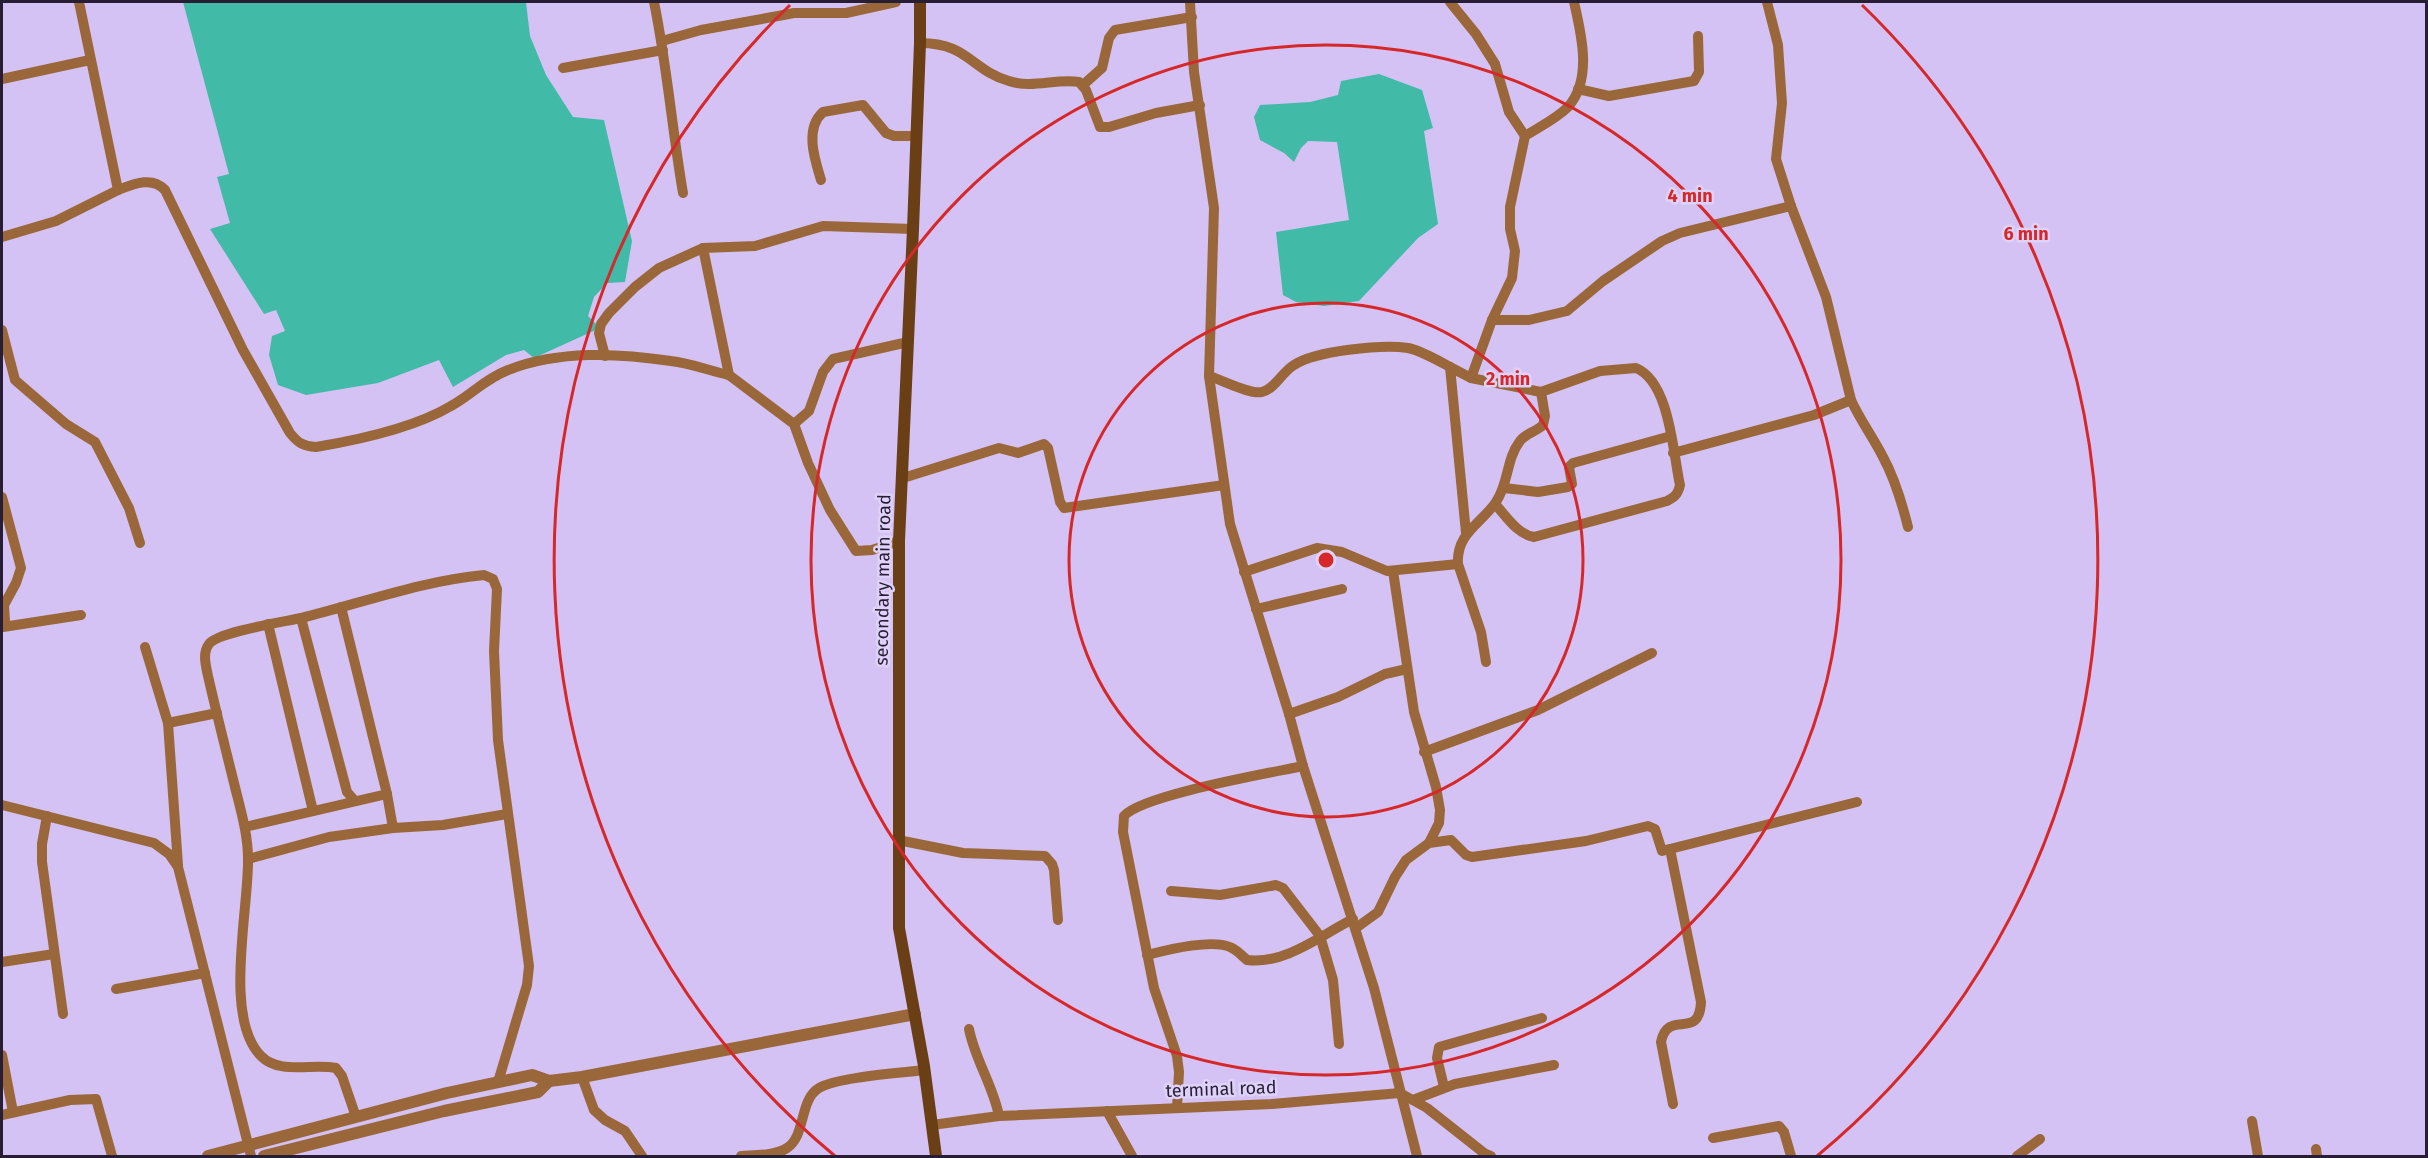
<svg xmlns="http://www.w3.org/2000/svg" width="2428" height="1158" viewBox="0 0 2428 1158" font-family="'Fira Sans',sans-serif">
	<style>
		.water { fill: #41baa7 }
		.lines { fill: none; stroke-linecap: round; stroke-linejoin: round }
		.minor { stroke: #9a673b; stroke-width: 10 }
		.tertiary { stroke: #9a673b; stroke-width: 12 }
		.secondary { stroke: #6a3f16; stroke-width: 12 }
		.ring { fill: none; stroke: #d62828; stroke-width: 3 }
		.labels { text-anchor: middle; stroke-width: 5; stroke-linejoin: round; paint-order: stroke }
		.street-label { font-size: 18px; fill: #271e36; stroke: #dfd2f9 }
		.centre { fill: #d62828; stroke: #dfd2f9; stroke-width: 3 }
		.ring-label { font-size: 18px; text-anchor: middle; font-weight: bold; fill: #d62828; stroke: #dfd2f9; stroke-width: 5; stroke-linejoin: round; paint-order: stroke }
	</style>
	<rect width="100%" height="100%" fill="#d4c2f5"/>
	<!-- water -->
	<g class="water">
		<polygon points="183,2 526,2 530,36 546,75 573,117 604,120 632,241 625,282 607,283 594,297 588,316 600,328 534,358 524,350 506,355 453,387 439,360 378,383 306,395 278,385 269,355 272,336 285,331 276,310 264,314 210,229 230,223 217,177 229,174"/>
		<polygon points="1379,74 1422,90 1433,128 1424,131 1438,224 1418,238 1359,301 1324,306 1296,302 1283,295 1276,232 1349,220 1337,142 1308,141 1301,148 1294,162 1284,153 1260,140 1254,117 1260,105 1310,102 1338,95 1341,81"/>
	</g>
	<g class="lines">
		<!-- minor -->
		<g class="minor">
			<path d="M 79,2 L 118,190 C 134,184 152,176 165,190 L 243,350 L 290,433 C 298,443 303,446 316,447 C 358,440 414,428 451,406 C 473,394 483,380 508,370 C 559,350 618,353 671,361 C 690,363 710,371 729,375"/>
			<path d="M 654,2 C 667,65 672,129 683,193"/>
			<polyline points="1190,2 1194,72 1214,208 1209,376 1230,524 1289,714 1303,766 1374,988 1417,1156"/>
			<polyline points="1450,2 1476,34 1495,64 1509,112 1525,136"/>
			<polyline points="1767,2 1778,45 1781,89 1782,103 1776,159 1791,206"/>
			<polyline points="662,41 701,30 778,16 794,13 846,13 896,2"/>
			<path d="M 920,43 C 968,43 971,70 1009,81 C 1033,89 1056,78 1079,82 L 1086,90 L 1100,127 L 1109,127 L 1156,113 L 1200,105"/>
			<polyline points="563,68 663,50"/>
			<polyline points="2,79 90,60"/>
			<polyline points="1083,85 1102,68 1109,38 1115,30 1192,17"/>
			<polyline points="1578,89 1609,96 1694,81 1699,72 1698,36"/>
			<path d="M 821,180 C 815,160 804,129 823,112 L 863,105 L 886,133 L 894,136 L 917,136"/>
			<polyline points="2,237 56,221 118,190"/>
			<polyline points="703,248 729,375 794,424 808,463 830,510 856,551 872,550 899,541"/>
			<polyline points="1492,320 1529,320 1567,311 1603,281 1662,241 1680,233 1791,206 1826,297 1851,400"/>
			<polyline points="2,330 15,380 66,424 95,442 129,508 140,543"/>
			<polyline points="605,356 599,333 601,324 609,313 635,287 659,268 703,248 755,246 823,226 913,229"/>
			<path d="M 1209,376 C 1222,380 1250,395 1262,392 C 1276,388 1282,372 1294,365 C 1315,351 1382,344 1408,348 C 1422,351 1437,360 1450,367"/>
			<path d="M 1471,378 L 1492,320 L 1512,278 L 1515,251 L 1510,229 L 1510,207 L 1525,136 C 1539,127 1556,119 1568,107 C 1593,79 1581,33 1574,2"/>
			<polyline points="794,424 809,411 823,372 833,359 908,342"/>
			<path d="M 1673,453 L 1814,415 L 1851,400 C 1860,420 1873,437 1883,457 C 1895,479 1902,503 1908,527"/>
			<polyline points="903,478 999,448 1018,453 1044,444 1048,448 1060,502 1064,508 1224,485"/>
			<polyline points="1504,488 1538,492 1568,487 1572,484 1569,467 1573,463 1671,436"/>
			<polyline points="2,497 21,568 16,583 4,605 5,621 2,627"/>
			<polyline points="1466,533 1450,367 1471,378 1541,392"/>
			<polyline points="1458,564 1481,632 1486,662"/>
			<polyline points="1393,571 1414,712 1436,787 1440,810 1439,823 1429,843"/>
			<path d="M 1244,572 L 1317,548 L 1342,552 L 1387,571 L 1458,564 C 1456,533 1482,523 1496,502 C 1509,483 1506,459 1520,441 C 1526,433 1536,432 1543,425 L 1545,416 L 1541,392 L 1600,371 L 1636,368 C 1670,382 1673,454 1680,485 C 1678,494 1675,497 1667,501 L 1534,537 C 1517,534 1506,516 1495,504"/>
			<polyline points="341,607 387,794 393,828"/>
			<polyline points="1256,609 1342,589"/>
			<polyline points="301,618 347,792 355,801"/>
			<polyline points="268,624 313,811"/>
			<polyline points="3,627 81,615"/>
			<polyline points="145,647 168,723"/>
			<polyline points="1289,714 1338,697 1385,674 1407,669"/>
			<polyline points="1424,752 1538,710 1652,653"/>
			<polyline points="2,805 154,843 169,854 178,867 251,1156"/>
			<polyline points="47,816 42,844 42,862 63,1014"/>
			<polyline points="245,827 387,794"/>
			<polyline points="898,840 963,853 1045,856 1052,864 1054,870 1058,920"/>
			<path d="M 1670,849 L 1701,1002 C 1699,1042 1668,1008 1661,1042 L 1673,1104"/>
			<polyline points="248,859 329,837 393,828 443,825 507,814"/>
			<polyline points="178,865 168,723 217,713"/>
			<polyline points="1171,891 1220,895 1276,885 1283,888 1320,936 1333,980 1339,1044"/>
			<polyline points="1356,928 1378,912 1395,877 1406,860 1429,843 1451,840 1466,855 1472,857 1586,841 1648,826 1655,829 1662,851 1857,802"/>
			<path d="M 1147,955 C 1167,950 1213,938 1232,948 C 1238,951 1242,956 1247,960 C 1285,965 1321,935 1353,919"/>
			<polyline points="2,962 54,954"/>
			<polyline points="116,989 205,973"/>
			<path d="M 969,1029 C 975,1060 993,1085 999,1116"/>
			<polyline points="2,1055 13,1112"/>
			<polyline points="582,1077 594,1110 605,1120 625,1131 642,1156"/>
			<polyline points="1444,1087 1437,1058 1439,1047 1542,1018"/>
			<polyline points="1413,1100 1455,1084 1554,1065"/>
			<path d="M 1177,1108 L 1179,1072 L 1177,1056 L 1154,988 L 1123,832 L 1124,816 C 1142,795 1270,773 1303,766"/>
			<polyline points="1107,1111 1132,1156"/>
			<polyline points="2,1115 70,1100 96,1099 112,1156"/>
			<path d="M 356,1117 L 342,1076 L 336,1068 C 313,1063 279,1075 261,1056 C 223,1018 249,909 248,859 C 248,833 240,808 234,783 C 225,747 216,711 208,676 C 206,666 202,653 209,644 C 218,632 283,622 301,618 C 362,603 421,581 484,575 L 493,579 L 497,589 L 494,651 L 498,740 L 529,966 L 527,985 L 498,1082"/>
			<polyline points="2252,1121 2258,1156"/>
			<polyline points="932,1125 999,1116 1272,1104 1400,1093 1427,1108 1484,1153 1491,1156"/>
			<polyline points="1713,1138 1779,1126 1784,1132 1791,1156"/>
			<polyline points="2316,1149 2317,1156"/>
			<path d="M 741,1156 C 754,1155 775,1156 787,1148 C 806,1136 799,1100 819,1088 C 837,1077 901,1073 925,1070"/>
			<polyline points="2017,1156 2040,1139"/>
		</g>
		<!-- tertiary -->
		<g class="tertiary">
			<polyline points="208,1156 447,1093 532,1075 549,1081 582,1077 915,1014"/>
			<polyline points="264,1156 444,1111 538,1092 549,1081"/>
		</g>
		<!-- secondary -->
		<polyline class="secondary" points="920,2 920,43 913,229 899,541 899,928 924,1066 936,1156"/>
	</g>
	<!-- distance rings -->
	<g class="ring">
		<circle cx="1326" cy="560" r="257"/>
		<circle cx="1326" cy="560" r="515"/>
		<path d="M835 1156A772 772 0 0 1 790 5M1862 5A772 772 0 0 1 1817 1156"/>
	</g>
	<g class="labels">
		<!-- street labels -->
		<g class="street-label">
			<text transform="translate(883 580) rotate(-89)" y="6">secondary main road</text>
			<text transform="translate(1221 1089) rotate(-2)" y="6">terminal road</text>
		</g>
	</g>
	<circle cx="1326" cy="560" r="9" class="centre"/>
	<g class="ring-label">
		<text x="1690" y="202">4 min</text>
		<text x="2026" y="240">6 min</text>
		<text x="1508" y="385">2 min</text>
	</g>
	<!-- border -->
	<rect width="2428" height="1158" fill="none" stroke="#271e36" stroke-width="6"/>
</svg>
